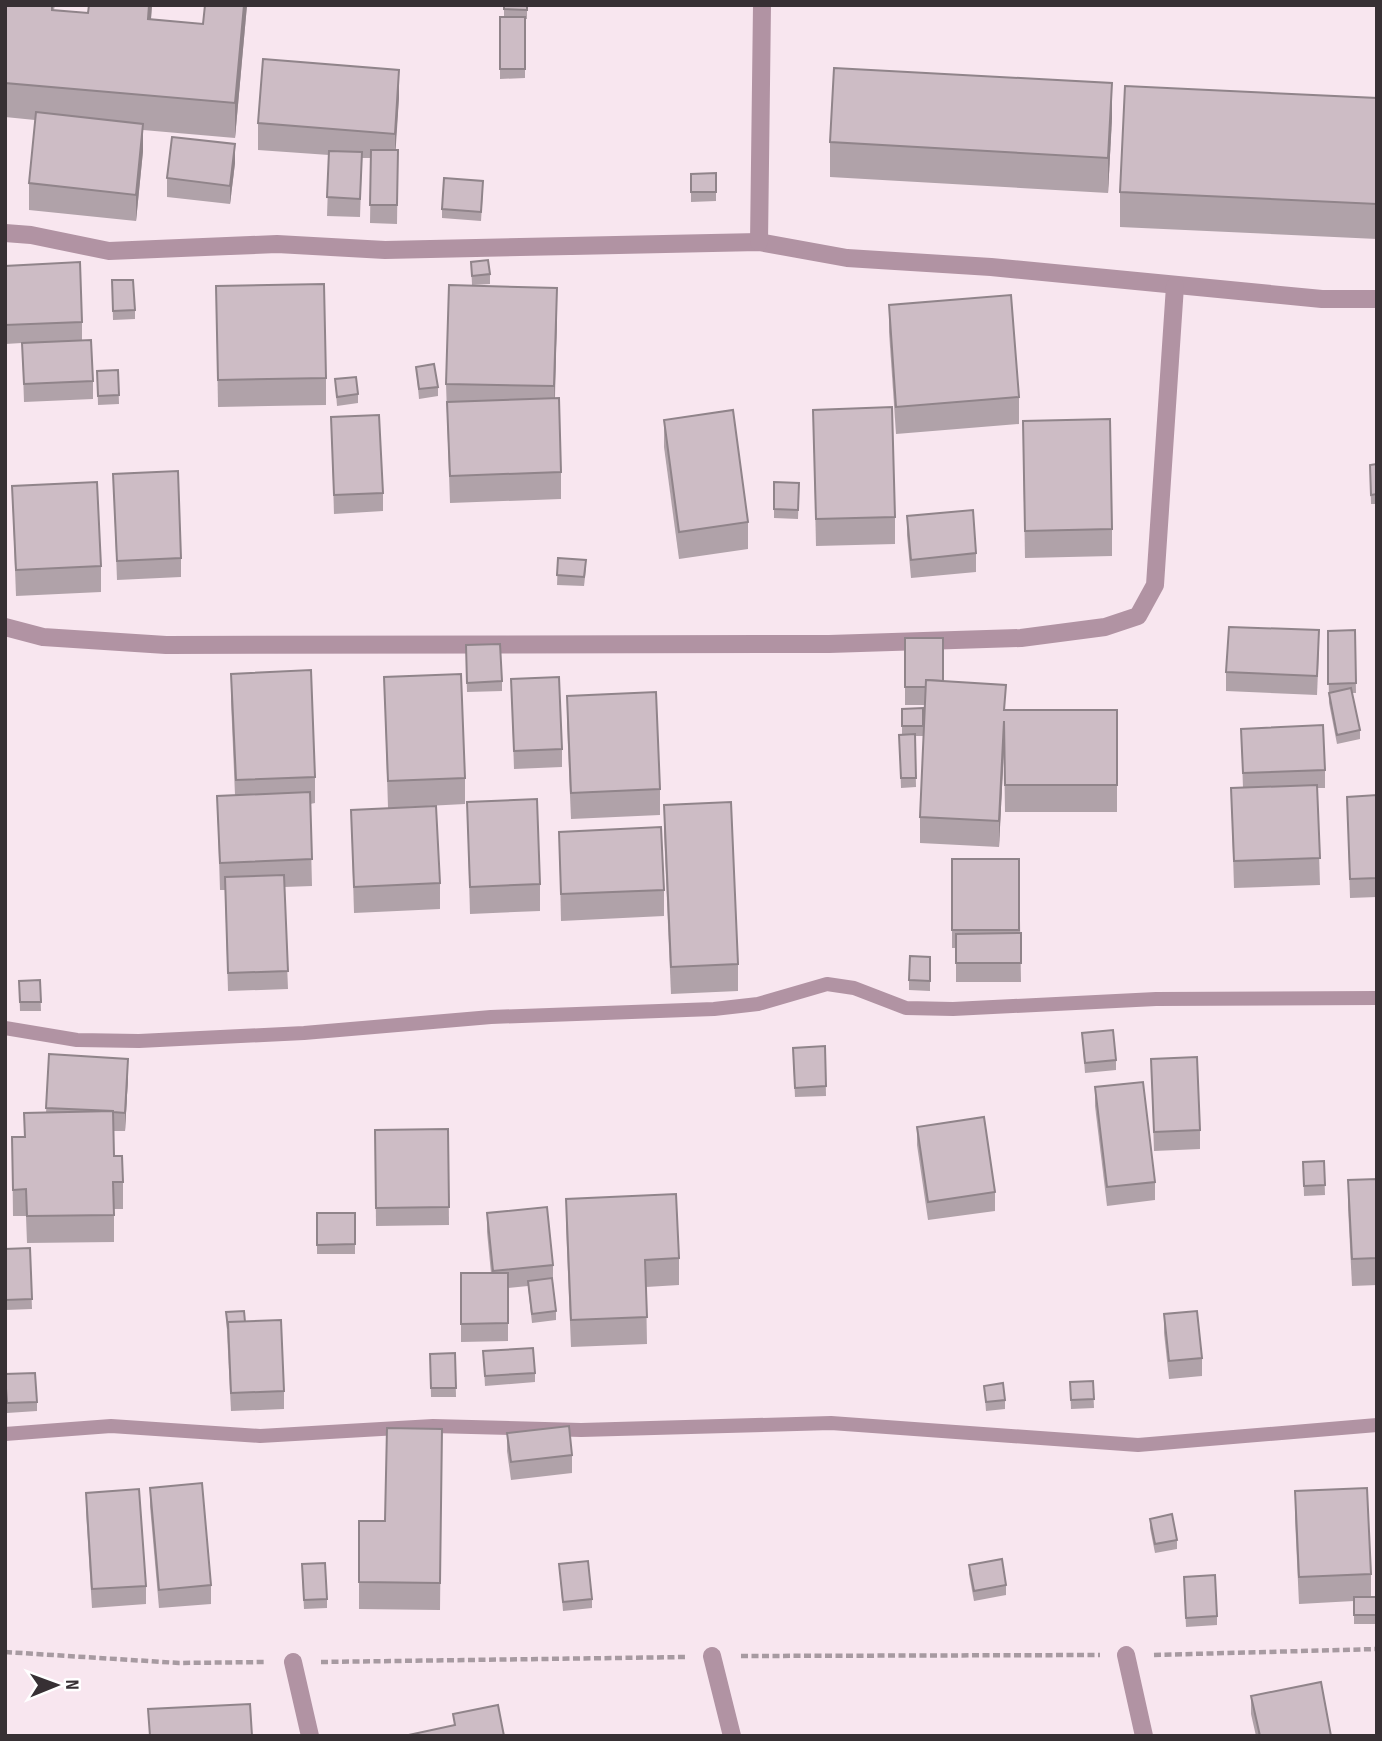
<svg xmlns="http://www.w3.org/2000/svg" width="1382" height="1741" viewBox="0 0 1382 1741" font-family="'Sofia Sans Condensed',sans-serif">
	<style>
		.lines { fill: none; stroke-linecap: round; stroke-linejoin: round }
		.path { stroke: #a79aa1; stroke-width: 4.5; stroke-dasharray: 7 3.5; stroke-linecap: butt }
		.lane { stroke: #b193a3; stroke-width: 14 }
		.street { stroke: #b193a3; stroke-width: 18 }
		.wall { fill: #b0a2a9 }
		.shaded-wall { fill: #90848a }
		.building { fill: #cdbcc5; stroke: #90848a; stroke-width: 2 }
	</style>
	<rect width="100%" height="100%" fill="#f8e6ef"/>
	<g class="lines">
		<!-- path -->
		<g class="path">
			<polyline points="5,1652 179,1663 267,1662"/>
			<polyline points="1154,1655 1377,1649"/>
			<polyline points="741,1656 1100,1655"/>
			<polyline points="321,1662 687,1657"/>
		</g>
		<!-- lane -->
		<g class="lane">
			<polyline points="5,1028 77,1040 139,1041 304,1033 491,1017 714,1009 758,1004 827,984 854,988 906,1008 953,1009 1156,999 1377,998"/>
			<polyline points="5,1434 111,1426 260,1436 433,1426 581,1430 831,1423 1138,1445 1377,1425"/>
		</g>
		<!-- street -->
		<g class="street">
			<polyline points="5,233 31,235 109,251 277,244 385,250 759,242 847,258 991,267 1322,299 1377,299"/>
			<polyline points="759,242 762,5"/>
			<polyline points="5,627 43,637 166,645 829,644 1021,638 1105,627 1138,616 1155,585 1175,286"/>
			<polyline points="1126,1655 1144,1736"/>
			<polyline points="712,1656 732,1736"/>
			<polyline points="293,1662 310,1736"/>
		</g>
	</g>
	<!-- wall -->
	<g class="wall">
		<polygon points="5,5 55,5 54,10 88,13 89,5 152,5 151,20 203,24 247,5 235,138 143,130 143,151 136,221 29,210 29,183 35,120 5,117"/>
		<polygon points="504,5 527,5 527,19 525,19 525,78 500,79 500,17 504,17"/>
		<polygon points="399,97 395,150 398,150 397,224 370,223 371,158 362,158 360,217 327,216 329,155 258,150 258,123"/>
		<polygon points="1377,98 1377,239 1120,227 1120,192"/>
		<polygon points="1112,118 1108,193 830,177 830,142"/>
		<polygon points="235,163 230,204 167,197 167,178"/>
		<polygon points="716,173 716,201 691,202 691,174"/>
		<polygon points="483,190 481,221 442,218 442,209"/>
		<polygon points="471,262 490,274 490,284 472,285"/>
		<polygon points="5,266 82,322 82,340 93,381 93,399 24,402 22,343 5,344"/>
		<polygon points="112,280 135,310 135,319 113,320"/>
		<polygon points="216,286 326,378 326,405 218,407"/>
		<polygon points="889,305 1019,397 1019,424 896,434 889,332"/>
		<polygon points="557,315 555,398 561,472 561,499 450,503 446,384"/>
		<polygon points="416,367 438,387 438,396 419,399"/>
		<polygon points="118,370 119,404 98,405 97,371"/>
		<polygon points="335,379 358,394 358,403 337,406"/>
		<polygon points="813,410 895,517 895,544 816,546"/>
		<polygon points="331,417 383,493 383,511 334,514"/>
		<polygon points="664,420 748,522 748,549 679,559 664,447"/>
		<polygon points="1023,448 1112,529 1112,556 1025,558"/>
		<polygon points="1377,464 1377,504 1371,504 1370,465"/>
		<polygon points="113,474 181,558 181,577 117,580"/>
		<polygon points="774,482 799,483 798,519 774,518"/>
		<polygon points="12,486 101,566 101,592 16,596"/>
		<polygon points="907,516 976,553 976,572 911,578 907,535"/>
		<polygon points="558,558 586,569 584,586 557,585"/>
		<polygon points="1355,630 1356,693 1352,693 1360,730 1360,739 1337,744 1329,703 1328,631"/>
		<polygon points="905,638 943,681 1006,710 1117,710 1117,812 1005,812 1004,748 999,847 920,843 920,817 925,705 905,705"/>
		<polygon points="1319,649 1317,695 1226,691 1226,672"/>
		<polygon points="466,654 502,681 502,691 467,692"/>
		<polygon points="231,674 315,777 315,803 310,804 312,886 284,887 288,989 228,991 225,890 220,890 217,796 235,795 231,701"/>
		<polygon points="384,677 465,778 465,804 388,808"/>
		<polygon points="511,679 562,749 562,767 514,769"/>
		<polygon points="567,696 660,789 660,815 571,819 567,723"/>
		<polygon points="923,708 923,736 915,736 916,787 901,788 899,735 902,734 902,709"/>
		<polygon points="1241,729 1325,770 1325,788 1317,788 1320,885 1234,888 1231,788 1243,788"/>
		<polygon points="1377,795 1377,897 1350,898 1347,797"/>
		<polygon points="467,802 540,884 540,911 470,914"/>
		<polygon points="664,805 738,964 738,991 671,994 664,832"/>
		<polygon points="351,810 440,883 440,909 354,913"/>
		<polygon points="559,832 664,890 664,916 561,921"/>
		<polygon points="952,859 1019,859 1021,982 956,982 956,948 952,948"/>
		<polygon points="930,957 930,991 909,990 909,980"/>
		<polygon points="40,980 41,1011 20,1011 19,981"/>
		<polygon points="1082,1033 1116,1060 1116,1070 1085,1073"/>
		<polygon points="825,1046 826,1096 795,1097 793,1057"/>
		<polygon points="49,1054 128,1077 125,1131 114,1131 114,1156 123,1182 123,1209 114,1209 114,1242 27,1243 26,1216 13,1216 12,1137 24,1137 46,1113"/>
		<polygon points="1151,1059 1200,1130 1200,1149 1154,1151"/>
		<polygon points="1095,1087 1155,1182 1155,1200 1107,1206 1095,1106"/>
		<polygon points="917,1127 995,1192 995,1211 928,1220 917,1145"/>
		<polygon points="448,1129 449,1225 376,1226 375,1130"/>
		<polygon points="1324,1161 1325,1195 1304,1196 1303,1162"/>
		<polygon points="1377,1179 1377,1285 1352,1286 1348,1207 1348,1180"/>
		<polygon points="566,1199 679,1258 679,1285 646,1287 647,1344 571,1347 566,1225"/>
		<rect x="317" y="1213" width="38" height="41"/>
		<polygon points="487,1213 553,1265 553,1282 556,1311 556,1320 532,1323 528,1286 508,1288 508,1341 461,1342 461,1273 491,1273 487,1232"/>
		<polygon points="30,1248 32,1309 5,1310 5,1249"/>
		<polygon points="226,1312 245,1322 284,1391 284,1409 231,1411"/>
		<polygon points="1164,1314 1202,1358 1202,1376 1169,1379 1164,1333"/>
		<polygon points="483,1351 535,1373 535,1382 485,1386"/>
		<polygon points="455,1353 456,1397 431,1397 430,1354"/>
		<polygon points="5,1374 37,1402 37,1411 7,1413"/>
		<polygon points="1093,1381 1094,1408 1071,1409 1070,1382"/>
		<polygon points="984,1386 1005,1400 1005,1409 986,1411"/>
		<polygon points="442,1429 440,1610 359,1609 359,1521 385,1521"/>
		<polygon points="507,1433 572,1455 572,1473 511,1480 507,1451"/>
		<polygon points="150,1488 211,1585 211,1604 159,1608 150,1506"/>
		<polygon points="1295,1491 1371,1574 1371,1597 1377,1597 1377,1624 1354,1624 1354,1601 1299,1604 1295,1518"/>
		<polygon points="86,1493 146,1586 146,1604 92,1608 86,1511"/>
		<polygon points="1150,1519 1177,1540 1177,1549 1155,1553 1150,1528"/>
		<polygon points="559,1564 592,1599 592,1608 563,1611"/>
		<polygon points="969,1565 1006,1585 1006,1595 974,1601 969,1574"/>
		<polygon points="302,1573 327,1599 327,1608 304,1609"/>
		<polygon points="1184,1586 1217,1616 1217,1625 1186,1627"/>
		<polygon points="1251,1696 1331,1736 1256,1736 1251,1714"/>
	</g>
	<!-- shaded-wall -->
	<g class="shaded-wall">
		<polygon points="149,5 152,5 148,54 148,19"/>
		<polygon points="244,5 247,5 235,138 235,103"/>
		<polygon points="399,70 399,97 395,160 395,134"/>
		<polygon points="1112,83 1112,118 1108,193 1108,158"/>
		<polygon points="143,124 143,151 136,221 136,195"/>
		<polygon points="235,144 235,163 230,204 230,186"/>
		<polygon points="557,288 557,315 554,413 554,386"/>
		<polygon points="1004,721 1004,748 999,847 999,821"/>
		<polygon points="128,1059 128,1077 125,1131 125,1113"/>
	</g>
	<!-- building -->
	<g class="building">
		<polygon points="5,5 52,5 52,10 88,13 89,5 149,5 148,19 203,24 205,5 244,5 235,103 5,83"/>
		<polygon points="504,5 527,5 527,10 504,9"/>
		<rect x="500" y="17" width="25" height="52"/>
		<polygon points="263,59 399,70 395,134 258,123"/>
		<polygon points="834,68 1112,83 1108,158 830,142"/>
		<polygon points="1125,86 1377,98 1377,204 1120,192"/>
		<polygon points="36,112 143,124 136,195 29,183"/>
		<polygon points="172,137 235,144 230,186 167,178"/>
		<polygon points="371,150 398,150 397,205 370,205"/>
		<polygon points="329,151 362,152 360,199 327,197"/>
		<polygon points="716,173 716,192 691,192 691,174"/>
		<polygon points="444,178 483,181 481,212 442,209"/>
		<polygon points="488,260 490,274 472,276 471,262"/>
		<polygon points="80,262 82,322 5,325 5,266"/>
		<polygon points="112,280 133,280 135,310 113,311"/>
		<polygon points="324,284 326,378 218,380 216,286"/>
		<polygon points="449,285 557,288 554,386 446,384"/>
		<polygon points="1011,295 1019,397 896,407 889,305"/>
		<polygon points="91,340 93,381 24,384 22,343"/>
		<polygon points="434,364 438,387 419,389 416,367"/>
		<polygon points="118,370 119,395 98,396 97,371"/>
		<polygon points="356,377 358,394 337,397 335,379"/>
		<polygon points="559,398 561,472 450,476 447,402"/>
		<polygon points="892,407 895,517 816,519 813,410"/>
		<polygon points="733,410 748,522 679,532 664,420"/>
		<polygon points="379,415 383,493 334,495 331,417"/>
		<polygon points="1110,419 1112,529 1025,531 1023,421"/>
		<polygon points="1377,464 1377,494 1371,495 1370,465"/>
		<polygon points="178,471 181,558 117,561 113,474"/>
		<polygon points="97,482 101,566 16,570 12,486"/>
		<polygon points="774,482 799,483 798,510 774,509"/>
		<polygon points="973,510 976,553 911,560 907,516"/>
		<polygon points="558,558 586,560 584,577 557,575"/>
		<polygon points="1229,627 1319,630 1317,676 1226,672"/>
		<polygon points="1355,630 1356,683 1328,684 1328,631"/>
		<polygon points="905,638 943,638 943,681 926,680 926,687 905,687"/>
		<polygon points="500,644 502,681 467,683 466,645"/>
		<polygon points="311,670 315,777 236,780 231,674"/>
		<polygon points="461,674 465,778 388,781 384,677"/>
		<polygon points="559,677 562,749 514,751 511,679"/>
		<polygon points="926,680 1006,685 1004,710 1117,710 1117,785 1005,785 1004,721 999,821 920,817"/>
		<polygon points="1351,688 1360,730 1337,735 1329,693"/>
		<polygon points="656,692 660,789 571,793 567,696"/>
		<polygon points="923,708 923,726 902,726 902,709"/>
		<polygon points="1323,725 1325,770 1243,773 1241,729"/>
		<polygon points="915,734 916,778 901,778 899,735"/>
		<polygon points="1317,785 1320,858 1234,861 1231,788"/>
		<polygon points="310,792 312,859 220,863 217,796"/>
		<polygon points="1377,795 1377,878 1350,879 1347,797"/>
		<polygon points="537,799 540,884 470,887 467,802"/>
		<polygon points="731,802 738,964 671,967 664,805"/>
		<polygon points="436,806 440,883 354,887 351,810"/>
		<polygon points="661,827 664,890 561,894 559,832"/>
		<rect x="952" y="859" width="67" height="71"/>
		<polygon points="284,875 288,971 228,973 225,877"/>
		<polygon points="1021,933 1021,963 956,963 956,934"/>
		<polygon points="910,956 930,957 930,981 909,980"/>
		<polygon points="40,980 41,1002 20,1002 19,981"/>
		<polygon points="1113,1030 1116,1060 1085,1063 1082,1033"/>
		<polygon points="825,1046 826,1086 795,1088 793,1048"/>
		<polygon points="49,1054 128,1059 125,1113 113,1112 113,1111 46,1108"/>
		<polygon points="1197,1057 1200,1130 1154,1132 1151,1059"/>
		<polygon points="1143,1082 1155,1182 1107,1187 1095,1087"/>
		<polygon points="113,1111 114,1156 122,1156 123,1182 113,1182 114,1215 27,1216 26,1189 13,1190 12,1137 25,1137 24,1113"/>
		<polygon points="984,1117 995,1192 928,1202 917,1127"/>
		<polygon points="448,1129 449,1207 376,1208 375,1130"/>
		<polygon points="1324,1161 1325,1185 1304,1186 1303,1162"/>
		<polygon points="1377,1179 1377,1258 1352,1259 1348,1180"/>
		<polygon points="676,1194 679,1258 645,1260 647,1317 571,1320 566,1199"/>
		<polygon points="547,1207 553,1265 493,1271 487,1213"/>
		<polygon points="317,1213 355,1213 355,1244 317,1245"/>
		<polygon points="30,1248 32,1299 5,1300 5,1249"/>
		<polygon points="461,1273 508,1273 508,1323 461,1324"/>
		<polygon points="552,1278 556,1311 532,1314 528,1281"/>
		<polygon points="244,1311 245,1322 228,1322 229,1328 228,1328 226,1312"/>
		<polygon points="1197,1311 1202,1358 1169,1361 1164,1314"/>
		<polygon points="281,1320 284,1391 231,1393 228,1322"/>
		<polygon points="533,1348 535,1373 485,1376 483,1351"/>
		<polygon points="455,1353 456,1388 431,1388 430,1354"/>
		<polygon points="35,1373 37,1402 7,1403 5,1374"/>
		<polygon points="1093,1381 1094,1399 1071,1400 1070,1382"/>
		<polygon points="1003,1383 1005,1400 986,1402 984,1386"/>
		<polygon points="569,1426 572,1455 511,1462 507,1433"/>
		<polygon points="387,1428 442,1429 440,1583 359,1582 359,1521 385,1521"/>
		<polygon points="202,1483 211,1585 159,1590 150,1488"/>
		<polygon points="1367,1488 1371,1574 1299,1577 1295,1491"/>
		<polygon points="139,1489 146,1586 92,1589 86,1493"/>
		<polygon points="1172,1514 1177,1540 1155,1544 1150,1519"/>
		<polygon points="1002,1559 1006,1585 974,1591 969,1565"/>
		<polygon points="588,1561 592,1599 563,1602 559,1564"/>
		<polygon points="325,1563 327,1599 304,1600 302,1564"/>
		<polygon points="1215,1575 1217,1616 1186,1618 1184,1577"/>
		<rect x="1354" y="1597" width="23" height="18"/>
		<polygon points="1321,1682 1331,1736 1260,1736 1251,1696"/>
		<polygon points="250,1704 252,1736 150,1736 148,1709"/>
		<polygon points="498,1705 504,1736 404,1736 455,1725 453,1714"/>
	</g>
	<!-- border -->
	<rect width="1382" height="1741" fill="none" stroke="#373034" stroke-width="14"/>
	<!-- north arrow -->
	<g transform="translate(56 1685) rotate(89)" stroke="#ffffff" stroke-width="5" paint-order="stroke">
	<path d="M0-5L12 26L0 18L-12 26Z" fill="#373034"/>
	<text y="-10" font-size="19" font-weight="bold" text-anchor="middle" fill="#373034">N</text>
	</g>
</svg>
